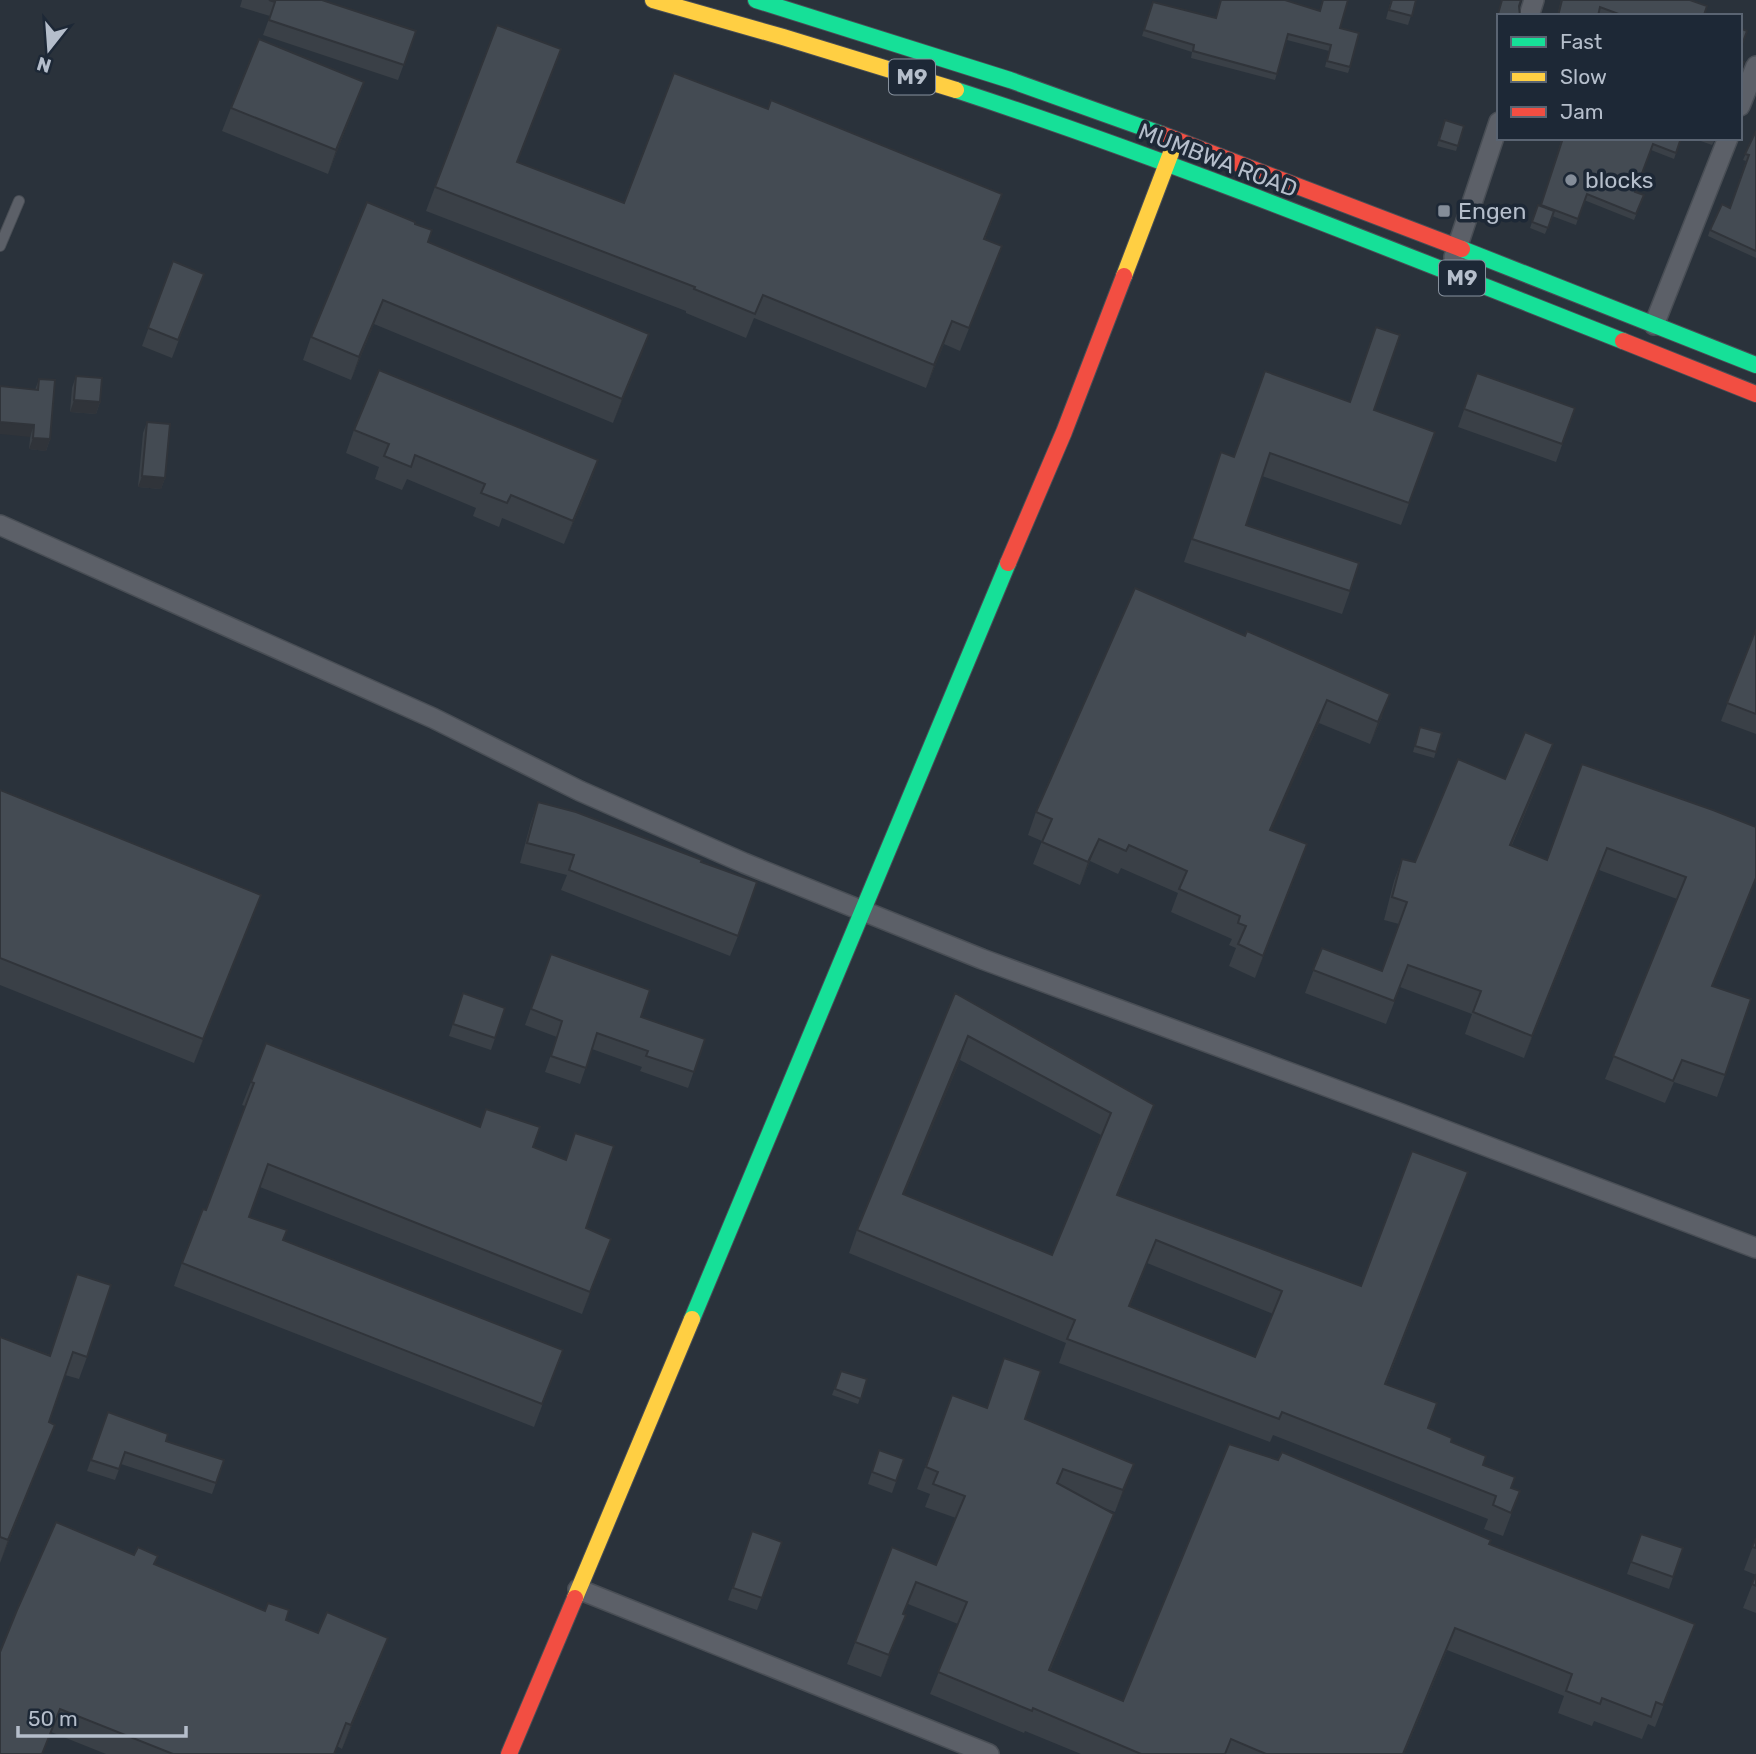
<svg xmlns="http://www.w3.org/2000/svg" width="1756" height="1754" viewBox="0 0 1756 1754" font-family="Rubik,sans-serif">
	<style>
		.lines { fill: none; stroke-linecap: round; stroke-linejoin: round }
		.lane-casing { stroke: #494e55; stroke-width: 12 }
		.street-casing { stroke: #494e55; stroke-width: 22 }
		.fast-casing { stroke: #494e55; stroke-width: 18 }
		.slow-casing { stroke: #494e55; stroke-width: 18 }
		.jam-casing { stroke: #494e55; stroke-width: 18 }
		.lane { stroke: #5c6068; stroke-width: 10 }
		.street { stroke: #5c6068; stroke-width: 19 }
		.fast { stroke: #16e098; stroke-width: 16 }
		.slow { stroke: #ffcf43; stroke-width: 16 }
		.jam { stroke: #f24e42; stroke-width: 16 }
		.wall { fill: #3a4047; fill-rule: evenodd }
		.shaded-wall { fill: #30343a }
		.building { fill: #444b53; stroke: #30343a; stroke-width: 2; fill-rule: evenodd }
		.poi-dot { fill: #848d99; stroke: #1d2836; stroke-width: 2.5 }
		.labels { text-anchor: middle; stroke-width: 7; stroke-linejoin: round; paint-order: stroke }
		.shield { fill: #1d2836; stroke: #87919e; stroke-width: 2 }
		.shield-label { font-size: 21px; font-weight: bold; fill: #b5becb }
		.street-label { font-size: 23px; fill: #b5becb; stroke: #1d2836 }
		.poi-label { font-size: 23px; fill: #b5becb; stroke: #1d2836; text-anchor: start }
	</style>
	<rect width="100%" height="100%" fill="#2a323b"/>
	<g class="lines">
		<!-- lane casing -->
		<g class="lane-casing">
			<polyline id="lane" points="0,246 19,201"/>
		</g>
		<!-- street casing -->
		<g class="street-casing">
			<g id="street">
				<polyline points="1529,16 1534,0"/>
				<polyline points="1740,106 1756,66"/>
				<polyline points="1454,257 1499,122"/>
				<polyline points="1654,325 1728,138"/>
				<polyline points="0,525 433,718 580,791 744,863 982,959 1399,1113 1756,1248"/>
				<polyline points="578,1589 989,1754"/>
			</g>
		</g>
		<!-- fast casing -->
		<g class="fast-casing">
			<g id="fast">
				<polyline points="756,0 1010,80 1161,134"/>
				<path d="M 956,90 C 1182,164 1402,254 1623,341"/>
				<polyline points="1462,249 1756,365"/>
				<polyline points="692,1319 1008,563"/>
			</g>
		</g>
		<!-- slow casing -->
		<g class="slow-casing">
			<g id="slow">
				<polyline points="653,0 783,37 956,90"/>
				<polyline points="1124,276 1174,145"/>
				<polyline points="575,1598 692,1319"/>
			</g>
		</g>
		<!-- jam casing -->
		<g class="jam-casing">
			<g id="jam">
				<polyline points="1161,134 1462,249"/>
				<polyline points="1623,341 1756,394"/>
				<polyline points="1008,563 1064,432 1124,276"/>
				<polyline points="509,1754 575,1598"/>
			</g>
		</g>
		<!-- lane -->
		<use href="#lane" class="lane"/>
		<!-- street -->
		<use href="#street" class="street"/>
		<!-- fast -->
		<use href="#fast" class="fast"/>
		<!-- slow -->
		<use href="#slow" class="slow"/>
		<!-- jam -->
		<use href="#jam" class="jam"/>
	</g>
	<!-- wall -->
	<g class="wall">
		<polygon points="242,0 322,0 416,31 398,80 263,35 270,16 240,7"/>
		<polygon points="1323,0 1348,0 1340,28 1350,67 1348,73 1325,67 1329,51 1287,40 1275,80 1191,58 1192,52 1142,36 1153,2 1215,17 1320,11"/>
		<polygon points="1391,0 1416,0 1408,25 1386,19"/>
		<polygon points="1561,0 1690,0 1705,16 1606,16 1598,13 1598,16 1557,16"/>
		<polygon points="364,82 328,174 222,131 231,108"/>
		<polygon points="1445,120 1464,126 1456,151 1437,146"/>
		<polygon points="1756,131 1756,258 1708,236 1710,230 1730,208 1746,161 1743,160"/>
		<polygon points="1562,138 1681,138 1674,159 1651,150 1635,192 1644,195 1634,220 1584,200 1576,225 1552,216 1545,234 1530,228 1538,205 1541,206"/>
		<polygon points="1692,138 1716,138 1712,145"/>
		<polygon points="518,162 624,203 993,218 985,239 1002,246 960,351 944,344 926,388 754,318 746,338 686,313 686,311 426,211 435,187"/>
		<polygon points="415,224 428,242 649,334 613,423 374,324 351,380 303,360 311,337"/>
		<polygon points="173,261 204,274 172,358 142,346"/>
		<polygon points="1477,373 1575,408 1556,462 1458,427"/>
		<polygon points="76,376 100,402 96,414 70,412 72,388"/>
		<polygon points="39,379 50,439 46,451 29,449 35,390"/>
		<polygon points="1374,410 1435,432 1401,525 1262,476 1246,525 1350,591 1342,614 1184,562 1221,452 1234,457"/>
		<polygon points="147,422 165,478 161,489 138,487 143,433"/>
		<polygon points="354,430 590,484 564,544 502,518 499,527 473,516 476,508 407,479 402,490 375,479 379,467 346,453"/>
		<polygon points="1135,588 1382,717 1370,744 1319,723 1271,830 1307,844 1255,978 1229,966 1236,948 1229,945 1232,939 1171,912 1178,893 1121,868 1118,874 1090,861 1080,885 1033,864 1042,841 1028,835 1036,812"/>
		<polygon points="1756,629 1756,734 1721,721"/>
		<polygon points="1420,727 1442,733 1434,758 1413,752"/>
		<polygon points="1545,766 1512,845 1547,860 1713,810 1713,986 1725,1075 1717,1097 1674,1082 1665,1103 1605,1079 1677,899 1599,870 1524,1058 1465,1034 1472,1014 1400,987 1386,1024 1305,993 1322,948 1382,971 1399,924 1384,920 1394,881 1402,859 1415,862 1505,779"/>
		<polygon points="0,790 252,918 194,1063 0,985"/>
		<polygon points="538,802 701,862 738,936 730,956 561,890 567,875 520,863 531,822"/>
		<polygon points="551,954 641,1017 705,1039 688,1088 640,1071 642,1067 592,1049 580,1084 545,1072 557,1037 525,1025"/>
		<polygon points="463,993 505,1008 491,1050 449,1036"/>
		<path d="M 955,993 L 1145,1129 L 1118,1195 L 1361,1286 L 1468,1172 L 1386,1384 L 1428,1429 L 1451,1442 L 1483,1465 L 1511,1488 L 1520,1491 L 1503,1536 L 1484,1529 L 1488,1519 L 1273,1435 L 1270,1442 L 1059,1363 L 1066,1343 L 849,1253 L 857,1230 ZM 960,1060 L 1101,1135 L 1052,1255 L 904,1194 ZM 1147,1263 L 1273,1314 L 1255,1357 L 1130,1306 Z"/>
		<polygon points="251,1082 533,1147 566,1160 575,1133 586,1228 611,1239 582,1314 260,1187 249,1217 283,1240 563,1350 534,1427 174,1286 182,1263 206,1210 245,1106 242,1105"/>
		<polygon points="77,1274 87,1357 79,1379 65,1375 49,1422 55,1425 0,1563 0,1337 50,1355"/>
		<polygon points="1004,1358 1025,1419 1134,1464 1115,1512 1102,1507 1105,1536 1050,1671 1123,1701 1489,1545 1695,1624 1655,1727 1648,1724 1642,1739 1594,1721 1592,1726 1558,1713 1564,1696 1447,1650 1404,1754 1081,1754 1025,1731 1024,1733 930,1694 958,1624 908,1604 903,1614 897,1637 881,1677 847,1664 892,1547 936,1565 956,1518 925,1507 930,1494 917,1489 952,1395 987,1408"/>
		<polygon points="841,1371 867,1379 858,1404 832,1395"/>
		<polygon points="108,1412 166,1441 224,1460 212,1494 121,1464 115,1480 87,1471"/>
		<polygon points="879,1450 904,1459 892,1493 868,1484"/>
		<polygon points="752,1531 782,1542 757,1610 728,1600"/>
		<polygon points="1641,1534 1683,1548 1669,1589 1627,1574"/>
		<polygon points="1756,1538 1756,1613 1743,1608 1756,1575 1744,1570"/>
		<polygon points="134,1555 158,1556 155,1564 318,1633 388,1638 379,1661 342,1749 337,1746 334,1754 106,1754 51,1732 0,1754"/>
	</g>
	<!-- shaded-wall -->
	<g class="shaded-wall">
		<polygon points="364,82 328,174 336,150"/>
		<polygon points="383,300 374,324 351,380 359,357"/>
		<polygon points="952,321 944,344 926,388 934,365"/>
		<polygon points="649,334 641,357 613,423 622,399"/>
		<polygon points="74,400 100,402 96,414 70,412"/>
		<polygon points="0,422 34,425 30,437 0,434"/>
		<polygon points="33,438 50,439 46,451 29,449"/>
		<polygon points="598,460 590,484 564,544 573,521"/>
		<polygon points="142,476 165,478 161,489 138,487"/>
		<polygon points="1390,694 1382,717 1370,744 1378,722"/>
		<polygon points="1327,700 1319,723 1262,853 1270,830"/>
		<polygon points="1553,744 1545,766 1502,867 1510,845"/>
		<polygon points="1099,839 1090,861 1080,885 1088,862"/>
		<polygon points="1307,844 1299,867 1255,978 1263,956"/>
		<polygon points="1607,848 1599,870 1524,1058 1532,1036"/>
		<polygon points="1756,878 1756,881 1704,1008 1712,986"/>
		<polygon points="261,895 252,918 194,1063 203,1039"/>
		<polygon points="968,1036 960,1060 895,1217 903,1194"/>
		<polygon points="1154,1105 1145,1129 1109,1218 1117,1195"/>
		<polygon points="611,1239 603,1261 582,1314 590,1292"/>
		<polygon points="1156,1240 1147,1263 1121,1329 1129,1306"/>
		<polygon points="55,1425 46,1448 0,1563 8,1540"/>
		<polygon points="1134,1464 1126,1487 1115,1512 1123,1490"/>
		<polygon points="1114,1514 1105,1536 1041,1692 1049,1670"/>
		<polygon points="906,1615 897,1637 881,1677 889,1655"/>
		<polygon points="1455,1628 1404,1754 1403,1754"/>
		<polygon points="388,1638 379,1661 342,1749 351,1725"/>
	</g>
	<!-- building -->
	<g class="building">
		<polygon points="269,0 322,0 416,31 404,65 269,20 275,2"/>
		<polygon points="1221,0 1285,0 1320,11 1323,0 1348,0 1340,28 1359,33 1350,67 1327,61 1331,45 1288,34 1277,74 1193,51 1194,45 1144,30 1153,2 1216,18"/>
		<polygon points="1392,0 1416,0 1412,16 1389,10"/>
		<polygon points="1502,0 1521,0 1519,6 1520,16 1503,16 1498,14"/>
		<polygon points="1562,0 1690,0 1707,6 1704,15 1705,16 1624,16 1600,7 1598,16 1558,16"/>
		<polygon points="497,25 561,49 517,162 624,203 674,73 768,109 771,100 1002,194 984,239 1002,246 969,328 952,321 934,365 763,295 755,314 694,289 695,287 435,187"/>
		<polygon points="1740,28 1747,31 1740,50"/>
		<polygon points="259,39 364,82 336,150 231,108"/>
		<polygon points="1740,61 1744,62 1740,73"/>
		<polygon points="1445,120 1464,126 1458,146 1439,140"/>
		<polygon points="1756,131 1756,251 1710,230 1722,204 1730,208 1749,155 1745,154"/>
		<polygon points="1563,138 1681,138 1676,153 1653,144 1635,192 1644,195 1636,214 1587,194 1578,219 1541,205"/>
		<polygon points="367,202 415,222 415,224 432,230 428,242 649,334 622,399 383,300 359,357 311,337"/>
		<polygon points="1538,205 1554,211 1548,228 1532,222"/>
		<polygon points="173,261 204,274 178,340 148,328"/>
		<polygon points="1376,327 1400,335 1374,410 1435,432 1409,503 1270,453 1246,525 1359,563 1350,591 1192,539 1221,452 1234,457 1265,371 1350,402"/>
		<polygon points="379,370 598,460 573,521 511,495 507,503 481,493 485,484 415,455 411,467 384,456 389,444 354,430"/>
		<polygon points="1477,373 1575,408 1562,444 1464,409"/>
		<polygon points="76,376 102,378 100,402 74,400"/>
		<polygon points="39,379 55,380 50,439 33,438 34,425 0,422 0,386 38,390"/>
		<polygon points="147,422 170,424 165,478 142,476"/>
		<polygon points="1135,588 1245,636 1247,631 1390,694 1378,722 1327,700 1270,830 1307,844 1263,956 1238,944 1246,926 1238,923 1240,916 1179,889 1187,871 1129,845 1126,851 1099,839 1088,862 1042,842 1052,819 1036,812"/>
		<polygon points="1756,629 1756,714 1727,703"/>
		<polygon points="1420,727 1442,733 1436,752 1415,746"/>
		<polygon points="1525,732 1553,744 1510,845 1547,860 1582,764 1713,810 1756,827 1756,878 1712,986 1751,999 1725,1075 1682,1060 1673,1081 1613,1056 1686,877 1607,848 1532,1036 1473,1012 1481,991 1408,965 1394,1001 1313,970 1322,948 1382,971 1407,902 1392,897 1402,859 1415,862 1458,759 1505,779"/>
		<polygon points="0,790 261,895 203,1039 0,958"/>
		<polygon points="538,802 576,812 702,860 701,862 757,882 738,936 569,870 574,855 527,843"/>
		<polygon points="551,954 650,990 641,1017 705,1039 694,1072 646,1056 648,1051 597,1033 586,1068 551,1056 562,1021 531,1009"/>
		<polygon points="463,993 505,1008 495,1038 453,1024"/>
		<path d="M 955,993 L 1154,1105 L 1117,1195 L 1361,1286 L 1412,1151 L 1468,1172 L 1385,1384 L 1437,1403 L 1428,1428 L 1452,1438 L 1451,1442 L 1486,1456 L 1483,1465 L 1515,1477 L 1511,1488 L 1520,1491 L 1511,1513 L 1493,1505 L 1496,1496 L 1282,1412 L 1279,1419 L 1067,1339 L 1075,1320 L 857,1230 ZM 968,1036 L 1111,1113 L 1052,1255 L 903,1194 ZM 1156,1240 L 1282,1291 L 1255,1357 L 1129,1306 Z"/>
		<polygon points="266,1043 480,1127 486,1109 540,1127 533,1147 566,1160 575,1133 614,1146 586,1228 611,1239 590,1292 268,1164 249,1217 287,1230 283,1240 563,1350 542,1404 182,1263 203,1209 206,1210 254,1083 251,1082"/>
		<polygon points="77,1274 111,1285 87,1357 73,1352 49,1422 55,1425 8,1540 0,1537 0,1337 50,1356"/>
		<polygon points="1004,1358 1041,1371 1025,1419 1134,1464 1123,1490 1063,1469 1057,1483 1114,1514 1049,1670 1123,1701 1229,1444 1278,1460 1282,1452 1491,1540 1489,1544 1695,1624 1663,1705 1656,1702 1651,1717 1602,1698 1600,1704 1566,1691 1572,1674 1455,1628 1403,1754 1266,1754 1231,1739 1225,1754 1141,1754 1033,1708 1032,1711 938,1672 967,1602 916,1582 903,1614 906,1615 889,1655 855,1642 892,1547 936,1565 965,1496 933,1484 938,1472 926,1467 952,1395 987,1408"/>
		<polygon points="841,1371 867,1379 861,1399 835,1389"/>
		<polygon points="108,1412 168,1434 166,1441 224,1460 216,1483 125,1452 119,1469 91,1460"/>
		<polygon points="879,1450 904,1459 896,1481 872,1472"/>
		<polygon points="56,1522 134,1555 138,1547 158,1556 154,1564 265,1611 268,1603 289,1610 286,1620 318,1633 327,1612 388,1638 351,1725 346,1723 334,1754 173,1754 60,1709 42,1754 0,1754 0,1652 17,1610"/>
		<polygon points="752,1531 782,1542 762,1598 733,1588"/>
		<polygon points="1641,1534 1683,1548 1673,1577 1631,1562"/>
		<polygon points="1756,1538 1756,1548 1752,1547"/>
		<polygon points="1756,1574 1756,1586 1752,1584"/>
	</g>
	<!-- markers -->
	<g class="poi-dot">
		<circle cx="1571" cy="180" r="7"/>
		<rect x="1437" y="204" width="14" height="14" rx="3.5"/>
	</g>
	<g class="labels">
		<!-- shield labels -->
		<g class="shield">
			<rect x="889" y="59.5" width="46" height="35" rx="5"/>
			<rect x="1439" y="260.5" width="46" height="35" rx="5"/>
		</g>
		<g class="shield-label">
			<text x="912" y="84">M9</text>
			<text x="1462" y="285">M9</text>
		</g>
		<!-- street labels -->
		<g class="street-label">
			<text transform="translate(1218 160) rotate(21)" y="8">MUMBWA ROAD</text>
		</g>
		<!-- poi labels -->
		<g class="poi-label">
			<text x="1585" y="188">blocks</text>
			<text x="1458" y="219">Engen</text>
		</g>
	</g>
	<!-- legend -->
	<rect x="1497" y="14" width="245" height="126" fill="#1d2836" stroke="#5a6472" stroke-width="2"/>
	<rect x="1511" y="37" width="35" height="10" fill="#16e098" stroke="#5a6472" stroke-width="2"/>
	<text x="1560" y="49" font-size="21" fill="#b5becb">Fast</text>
	<rect x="1511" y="72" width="35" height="10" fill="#ffcf43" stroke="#5a6472" stroke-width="2"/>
	<text x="1560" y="84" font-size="21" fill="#b5becb">Slow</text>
	<rect x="1511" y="107" width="35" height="10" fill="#f24e42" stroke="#5a6472" stroke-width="2"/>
	<text x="1560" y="119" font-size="21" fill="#b5becb">Jam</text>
	<!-- north arrow -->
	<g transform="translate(49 49) rotate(197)" stroke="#1d2836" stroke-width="5" paint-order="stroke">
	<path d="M0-5L12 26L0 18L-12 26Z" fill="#b5becb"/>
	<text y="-10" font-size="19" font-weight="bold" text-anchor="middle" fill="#b5becb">N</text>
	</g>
	<!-- scale -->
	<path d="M18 1726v10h168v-10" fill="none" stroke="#b5becb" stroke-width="3.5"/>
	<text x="28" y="1726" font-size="21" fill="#b5becb" stroke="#1d2836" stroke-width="5" paint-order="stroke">50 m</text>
</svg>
